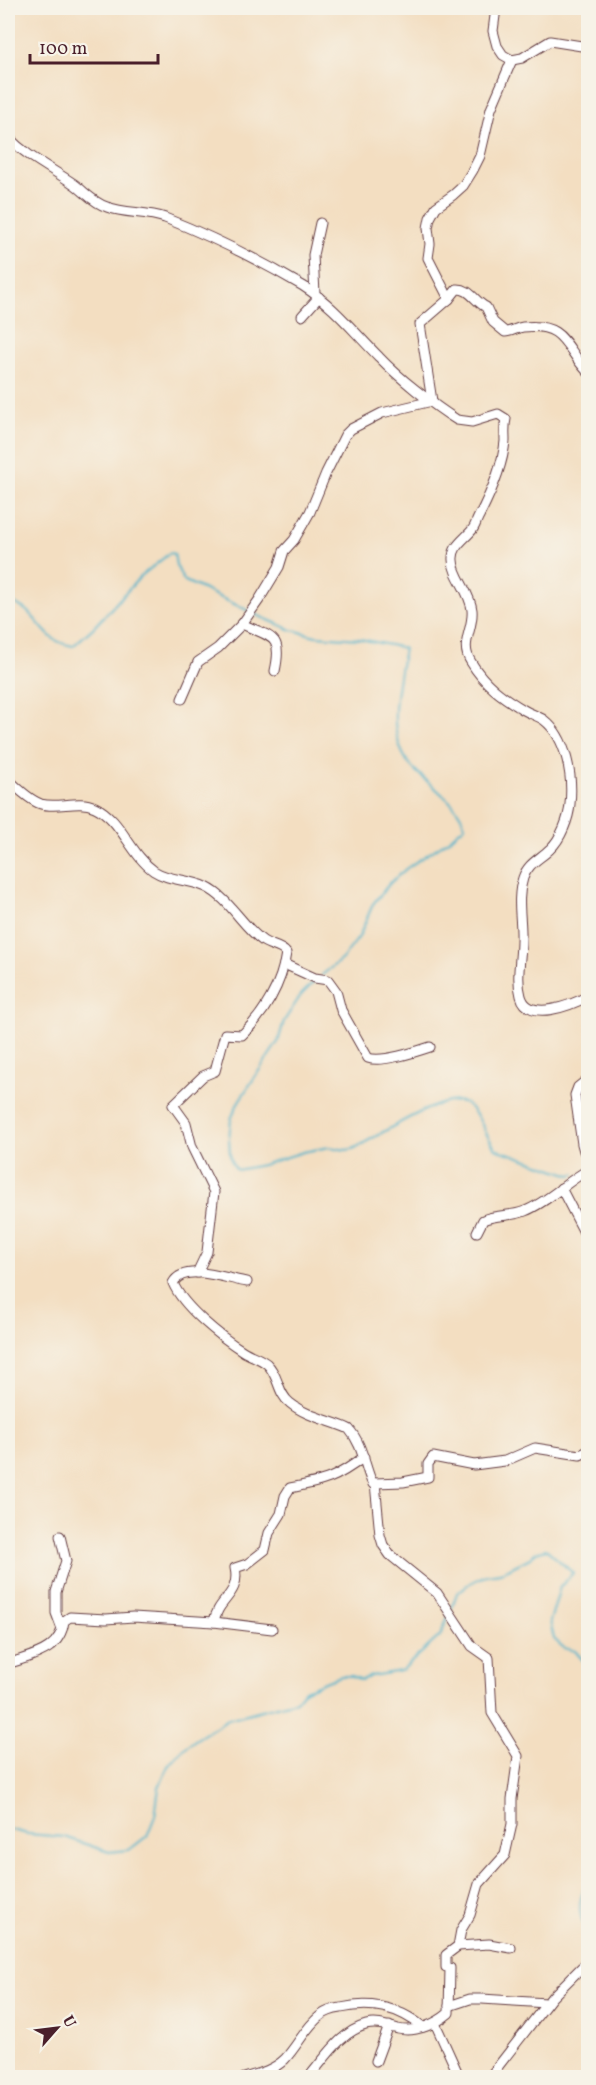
<svg xmlns="http://www.w3.org/2000/svg" width="596" height="2085" viewBox="0 0 596 2085" font-family="Vollkorn,serif">
	<style>
		.lines { fill: none; stroke-linecap: round; stroke-linejoin: round }
		.stream { stroke: #4cb2cb; stroke-width: 2 }
		.street-casing { stroke: #633c42; stroke-width: 11 }
		.street { stroke: #fff; stroke-width: 9 }
	</style>
	<rect width="100%" height="100%" fill="#f7f3e8"/>
	<filter id="ink" filterUnits="userSpaceOnUse"><feTurbulence type="fractalNoise" baseFrequency=".0167" numOctaves="2"/><feDisplacementMap in="SourceGraphic" scale="12" xChannelSelector="R" yChannelSelector="G"/><feConvolveMatrix kernelMatrix="1 2 1 2 8 2 1 2 1" color-interpolation-filters="sRGB"/></filter>
	<filter id="wash" filterUnits="userSpaceOnUse"><feTurbulence type="fractalNoise" baseFrequency=".008" numOctaves="4" result="noise"/><feDisplacementMap in="SourceGraphic" scale="24" xChannelSelector="R" yChannelSelector="G"/><feGaussianBlur stdDeviation="1.35" result="paint"/><feColorMatrix in="noise" values="0 0 0 0 0 0 0 0 0 0 0 0 0 0 0 0 0 1.4 0 .05"/><feComposite in="paint" operator="in"/></filter>
	<g filter="url(#wash)">
		<rect width="100%" height="100%" fill="#f3dec1"/>
		<g class="lines">
			<!-- stream -->
			<g class="stream">
				<path d="M 8,599 C 14,604 21,605 28,612 C 45,628 46,641 73,646 L 94,627 L 141,576 L 170,553 L 174,554 L 176,565 L 183,580 L 249,611"/>
				<path d="M 254,614 L 292,630 L 316,636 L 360,639 L 404,648 C 398,687 384,731 410,765 C 417,773 426,780 434,787 C 447,799 460,809 465,826 L 446,842 L 407,868 L 390,883 L 373,904 L 359,937 L 342,959 L 322,975"/>
				<path d="M 315,981 L 301,995 L 284,1021 L 278,1042 L 239,1101 L 231,1119 L 229,1139 L 230,1155 L 232,1163 L 237,1170 L 262,1165 L 303,1152 L 329,1147 L 346,1150 L 353,1149 C 374,1139 447,1089 466,1104 C 482,1116 484,1135 496,1149 L 571,1175 L 575,1174"/>
				<polyline points="451,1610 457,1593 470,1583 486,1575 500,1573 530,1558 536,1552 546,1549 573,1573 560,1587 550,1621 554,1639 564,1648 575,1651 588,1666"/>
				<polyline points="8,1829 28,1834 64,1837 109,1852 129,1850 147,1836 155,1816 159,1787 168,1766 181,1751 195,1740 228,1719 296,1701 305,1690 330,1680 341,1676 352,1676 362,1680 371,1676 401,1671 440,1636 449,1615"/>
				<path d="M 588,1881 C 577,1903 577,1912 588,1934"/>
				<polyline points="583,2078 588,2072"/>
			</g>
		</g>
	</g>
	<g filter="url(#ink)">
		<g class="lines">
			<!-- street casing -->
			<g class="street-casing">
				<g id="street">
					<polyline points="496,8 493,31 497,46 503,55 512,60 522,58 550,41 588,47"/>
					<path d="M 8,137 C 27,157 51,168 74,184 C 85,192 94,203 107,207 C 126,214 146,211 165,218 C 213,237 259,260 303,286 C 333,305 354,332 379,357 C 398,377 433,405 457,420 L 472,422 L 498,414 L 506,419 C 504,427 505,434 505,441 C 503,465 489,497 478,518 C 476,522 475,527 472,530 C 464,540 452,546 453,560 C 453,576 470,591 472,610 C 474,629 459,644 471,662 C 484,684 502,697 524,710 C 531,714 538,716 544,720 C 567,738 573,777 570,804 C 569,818 561,839 550,849 C 540,859 528,863 523,878 C 516,899 522,920 521,941 C 521,959 516,978 521,996 C 528,1023 572,1005 588,996"/>
					<polyline points="315,294 313,255 320,223"/>
					<polyline points="449,299 428,258 430,244 428,228 430,218 436,207 453,195 463,186 473,170 480,156 491,109 512,60"/>
					<polyline points="302,316 319,297"/>
					<path d="M 242,624 C 272,638 283,635 275,671"/>
					<path d="M 182,699 L 198,662 L 218,648 L 242,624 L 259,600 L 279,567 L 284,551 L 294,540 L 310,512 L 326,473 L 345,435 L 351,429 L 382,413 L 432,401 L 420,324 L 449,299 L 457,289 C 470,288 475,302 486,307 L 493,322 L 505,332 C 511,332 516,328 523,327 C 566,322 565,349 588,372"/>
					<path d="M 8,779 C 16,787 29,800 41,804 C 58,809 78,799 95,807 C 121,819 130,854 154,871 C 169,881 190,879 206,887 C 229,898 242,926 263,941 C 270,946 281,946 286,953 C 282,984 264,1014 242,1035 L 225,1034 L 215,1071 L 203,1076 L 173,1105 L 186,1123 L 192,1147 L 214,1192 L 207,1252 L 197,1273"/>
					<path d="M 284,964 L 315,978 L 328,980 L 336,991 L 341,1010 L 368,1058 C 382,1063 415,1052 430,1047"/>
					<polyline points="588,1079 578,1087 575,1095 582,1144 584,1151 588,1156"/>
					<polyline points="561,1188 588,1240"/>
					<path d="M 477,1232 L 483,1220 C 496,1214 511,1217 525,1211 C 548,1202 566,1182 588,1170"/>
					<path d="M 247,1282 C 228,1279 184,1262 173,1283 C 183,1307 221,1337 243,1351 C 251,1356 260,1358 267,1364 C 279,1375 277,1393 290,1403 C 307,1417 330,1420 349,1429 C 362,1444 364,1463 371,1480 L 373,1484 L 375,1483 L 380,1535 L 383,1545 L 390,1555 L 437,1593 L 472,1646 L 489,1658 L 492,1713 L 518,1756 L 512,1799 L 512,1824 L 505,1855 L 479,1884 L 470,1915 L 461,1930 L 458,1946 L 446,1955 L 446,1967 L 450,1968 L 449,2013 C 436,2024 416,2033 398,2029 C 387,2026 377,2022 366,2025 C 340,2032 325,2059 308,2078"/>
					<polyline points="375,1483 403,1482 428,1477 428,1464 433,1457 474,1465 505,1461 535,1448 580,1455 588,1451"/>
					<polyline points="60,1536 66,1561 56,1592 56,1613 62,1629"/>
					<polyline points="214,1622 272,1629"/>
					<path d="M 8,1664 C 32,1655 60,1652 64,1621 L 70,1617 L 106,1619 L 133,1617 L 214,1622 C 217,1599 241,1595 235,1568 L 247,1564 L 265,1550 L 269,1533 L 281,1514 L 285,1496 L 290,1488 C 325,1481 335,1479 364,1457"/>
					<polyline points="458,1946 489,1944 511,1948"/>
					<polyline points="449,2006 470,1999 482,1999 547,2003"/>
					<polyline points="435,2023 460,2078"/>
					<polyline points="376,2061 389,2026"/>
					<path d="M 244,2078 C 258,2074 274,2070 285,2059 C 298,2045 305,2028 320,2016 C 326,2011 334,2009 341,2008 C 372,2001 398,2007 423,2027"/>
					<polyline points="489,2078 552,1997 588,1961"/>
				</g>
			</g>
			<!-- street -->
			<use href="#street" class="street"/>
		</g>
	</g>
	<!-- margin -->
	<rect width="596" height="2085" fill="none" stroke="#f7f3e8" stroke-width="30"/>
	<!-- north arrow -->
	<g transform="translate(57 2028) rotate(62)" stroke="#f7f3e8" stroke-width="4.5" paint-order="stroke">
	<path d="M0-4.5L10 22L0 15L-10 22Z" fill="#4a1f2b"/>
	<text y="-9" font-size="16" font-weight="bold" text-anchor="middle" fill="#4a1f2b">U</text>
	</g>
	<!-- scale -->
	<path d="M30 54v9h128v-9" fill="none" stroke="#4a1f2b" stroke-width="3"/>
	<text x="39" y="54" font-size="18" fill="#4a1f2b" stroke="#f7f3e8" stroke-width="4.5" paint-order="stroke">100 m</text>
</svg>
